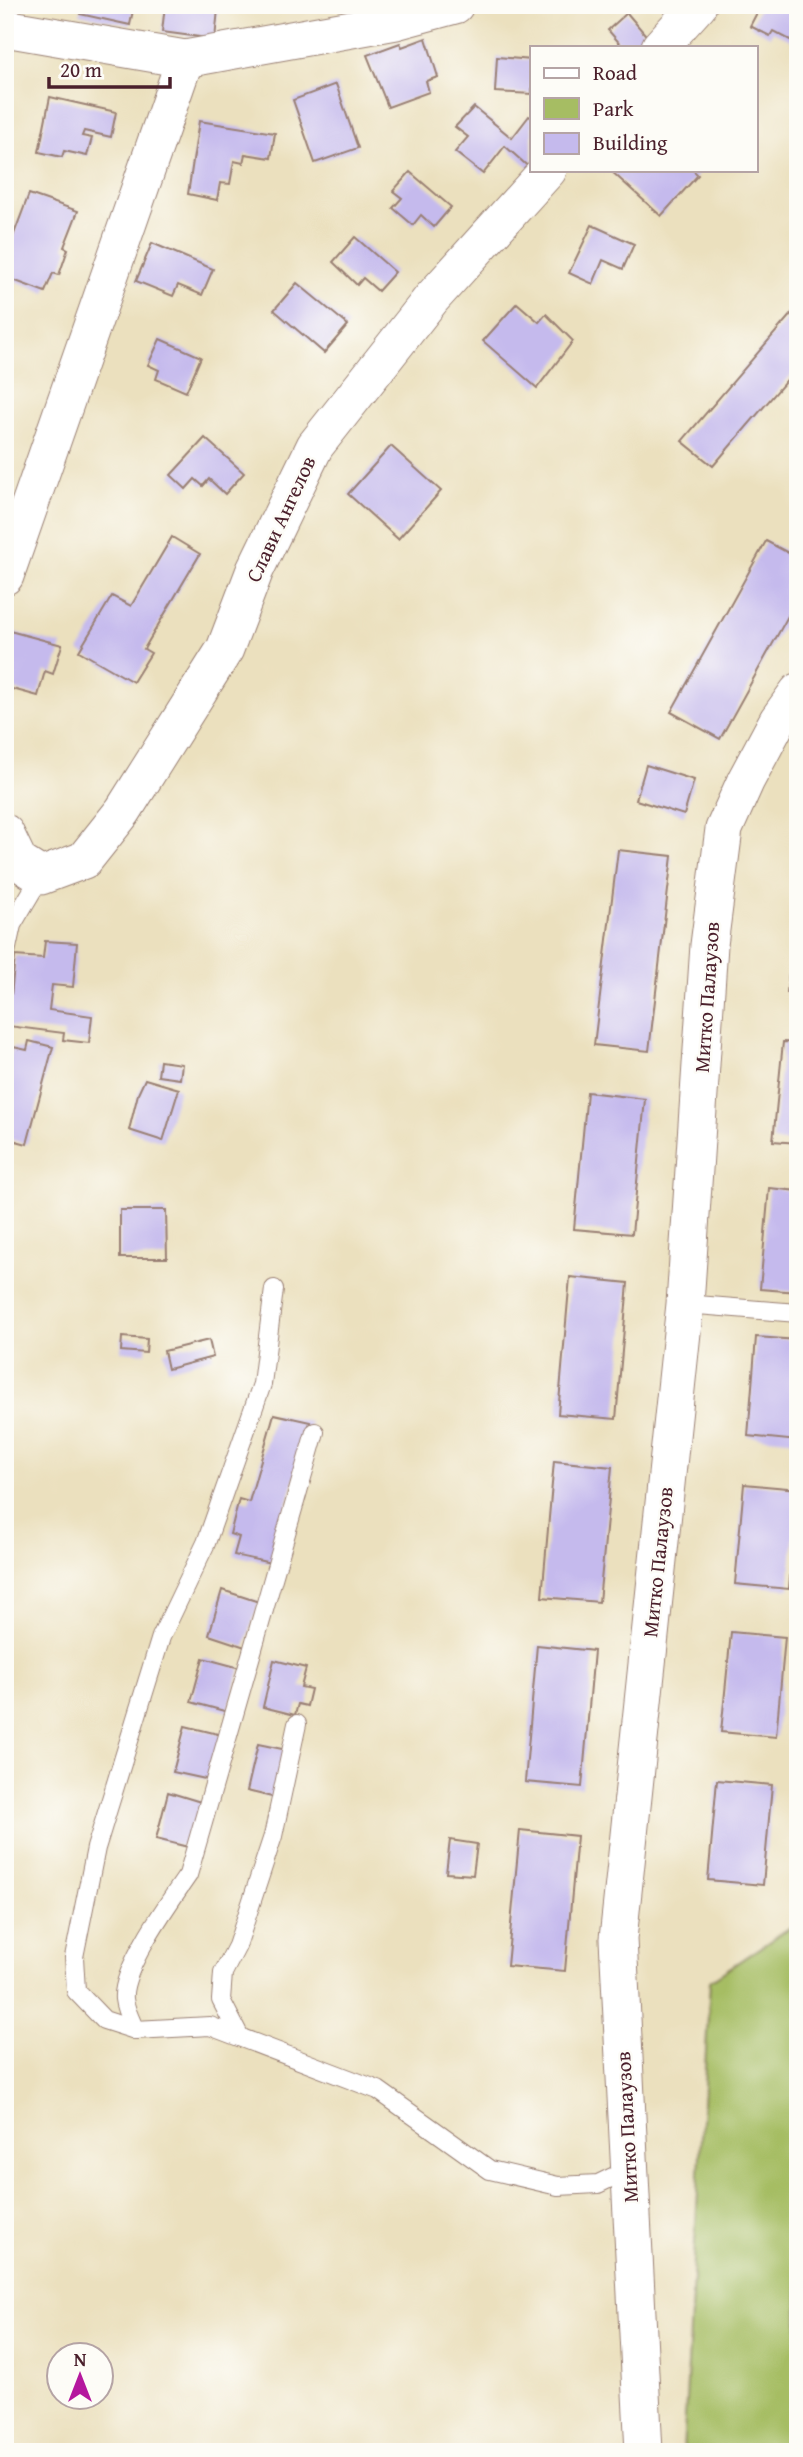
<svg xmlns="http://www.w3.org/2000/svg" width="803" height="2457" viewBox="0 0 803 2457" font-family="'Gentium Book Plus',serif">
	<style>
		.green { fill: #a6bd63; stroke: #786e47; stroke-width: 2 }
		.building { fill: #c5baed }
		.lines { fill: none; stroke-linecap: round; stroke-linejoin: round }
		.service-casing { stroke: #9a8074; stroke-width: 20 }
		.minor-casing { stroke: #9a8074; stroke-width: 39 }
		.service { stroke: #fff; stroke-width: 18 }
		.minor { stroke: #fff; stroke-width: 37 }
		.labels { text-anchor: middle; stroke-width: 5; stroke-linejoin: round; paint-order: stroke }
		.street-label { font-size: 21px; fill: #4a1f2b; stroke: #fdfcf7 }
	</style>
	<rect width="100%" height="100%" fill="#fdfcf7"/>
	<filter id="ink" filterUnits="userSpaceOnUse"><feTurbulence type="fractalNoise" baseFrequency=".0143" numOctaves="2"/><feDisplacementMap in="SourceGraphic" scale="14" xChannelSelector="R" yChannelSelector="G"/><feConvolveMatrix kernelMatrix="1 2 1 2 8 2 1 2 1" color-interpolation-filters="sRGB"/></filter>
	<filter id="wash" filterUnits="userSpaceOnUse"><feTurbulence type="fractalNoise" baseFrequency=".00686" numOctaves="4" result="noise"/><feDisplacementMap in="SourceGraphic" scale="28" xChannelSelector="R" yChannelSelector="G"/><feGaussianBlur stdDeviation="1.57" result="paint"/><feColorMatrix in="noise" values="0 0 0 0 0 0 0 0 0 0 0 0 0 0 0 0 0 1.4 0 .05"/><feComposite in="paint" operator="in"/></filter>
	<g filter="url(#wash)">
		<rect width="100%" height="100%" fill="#ebe0be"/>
		<!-- green -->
		<polygon class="green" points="798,1922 798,2452 683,2452 710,1981"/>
		<g id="blocks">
			<!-- building -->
			<g class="building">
				<polygon points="82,5 134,5 130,25 80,14"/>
				<polygon points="165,5 198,5 218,9 215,39 162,32"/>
				<polygon points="761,5 798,5 798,44 773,31 770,36 750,26"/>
				<polygon points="627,13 650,40 644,47 623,47 608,30"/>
				<polygon points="426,38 438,77 426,81 429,92 388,107 367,55 400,43 402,47"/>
				<polygon points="497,57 532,60 532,94 495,92"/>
				<polygon points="336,84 358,148 315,163 293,100"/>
				<polygon points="50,97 116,112 111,137 84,131 82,136 92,138 87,156 64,151 62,157 39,152"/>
				<polygon points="474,107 512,138 529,116 532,118 532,170 505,146 483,174 455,152 468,137 455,127"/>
				<polygon points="199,121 275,133 271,158 245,154 243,163 234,161 230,184 220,183 217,200 188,194"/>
				<polygon points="610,170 693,170 698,175 661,216"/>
				<polygon points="410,172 451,207 434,227 421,215 413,225 393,208 402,198 393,191"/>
				<polygon points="29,194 78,211 64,247 68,249 59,275 53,273 45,292 5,277 5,258"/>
				<polygon points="592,225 634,244 623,269 603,260 593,284 569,273"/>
				<polygon points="355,237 395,272 378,291 363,278 357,285 333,262"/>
				<polygon points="152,243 213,269 202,295 178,285 173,296 136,281"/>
				<polygon points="297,283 348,325 324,353 274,310"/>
				<polygon points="517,303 539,322 546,314 573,341 537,388 483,341"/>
				<polygon points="798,306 798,367 713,466 682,441"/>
				<polygon points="160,339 201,357 186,392 156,379 159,370 148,365"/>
				<polygon points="205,438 244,473 225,494 209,479 203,486 195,479 186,489 171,475"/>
				<polygon points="391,446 441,491 398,539 348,494"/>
				<polygon points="172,537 200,554 144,649 151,653 133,682 79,651 112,596 131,606"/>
				<polygon points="766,541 798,558 798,598 720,739 671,712"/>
				<polygon points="6,630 62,645 53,674 45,671 38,696 5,687"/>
				<polygon points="646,765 694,780 684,815 636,800"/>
				<polygon points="618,850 672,856 649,1051 594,1045"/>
				<polygon points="796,900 798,900 798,994 787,993"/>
				<polygon points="45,941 77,943 73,987 52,985 49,1010 92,1016 89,1043 63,1040 64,1033 8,1026 15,956 43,958"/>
				<polygon points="29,1041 53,1047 27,1144 5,1138 5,1075 13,1047 27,1050"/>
				<polygon points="783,1042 798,1043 798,1143 773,1141"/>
				<polygon points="160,1061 182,1064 180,1079 158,1076"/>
				<polygon points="145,1079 179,1089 163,1141 129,1130 138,1094"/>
				<polygon points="587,1092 645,1099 632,1234 574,1229"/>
				<polygon points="769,1188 798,1191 798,1292 760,1289"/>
				<polygon points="120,1210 166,1210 167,1258 120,1258"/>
				<polygon points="570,1277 628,1283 616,1419 558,1414"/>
				<polygon points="122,1337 147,1339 146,1353 121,1351"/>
				<polygon points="756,1337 798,1340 798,1441 748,1436"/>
				<polygon points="209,1340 213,1357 168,1369 164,1351"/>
				<polygon points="274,1414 310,1422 271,1563 234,1555 239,1537 230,1534 239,1499 249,1502"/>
				<polygon points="554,1461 612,1467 599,1602 542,1597"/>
				<polygon points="744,1484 798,1489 789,1589 735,1584"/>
				<polygon points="222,1590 259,1602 245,1647 209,1635"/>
				<polygon points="731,1632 785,1637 776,1737 721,1732"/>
				<polygon points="537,1645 594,1651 582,1787 525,1782"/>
				<polygon points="203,1658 240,1668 228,1712 191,1702"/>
				<polygon points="274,1660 306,1668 301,1687 311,1689 307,1706 298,1704 295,1715 263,1707"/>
				<polygon points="185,1726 222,1735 210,1780 173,1772"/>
				<polygon points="258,1744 287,1750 276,1798 247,1791"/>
				<polygon points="717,1780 772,1785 763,1885 708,1880"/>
				<polygon points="168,1792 204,1803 192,1848 156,1839"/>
				<polygon points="520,1830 577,1836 565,1971 507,1966"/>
				<polygon points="450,1840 477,1844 473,1875 446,1873"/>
			</g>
		</g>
	</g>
	<g filter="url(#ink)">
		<use href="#blocks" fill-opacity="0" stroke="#9a8074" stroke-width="2"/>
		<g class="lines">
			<!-- service casing -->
			<g class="service-casing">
				<g id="service">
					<polyline points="5,957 12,925 41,876"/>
					<polyline points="274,1289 262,1384 206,1543 161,1637 96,1848 74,1957 76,1991 104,2020 135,2030 210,2026 378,2090 490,2170 558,2186 598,2184 629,2169"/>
					<polyline points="685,1304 798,1313"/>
					<path d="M 135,2030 C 131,2021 125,2009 124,1999 C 121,1969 170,1901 188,1875 L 315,1432"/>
					<polyline points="239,2035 221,2000 223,1973 237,1946 273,1836 297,1724"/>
				</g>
			</g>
			<!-- minor casing -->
			<g class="minor-casing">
				<g id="minor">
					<polyline points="5,28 185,59 396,21 455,5"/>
					<polyline points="660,47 698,5"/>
					<polyline points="5,576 185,59"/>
					<polyline points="5,833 19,862 41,876 84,860 123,811 225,649 255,570 315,446 432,298 548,170"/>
					<polyline points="644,2452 618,1939 685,1304 709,945 724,829 746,780 778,720 798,692"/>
				</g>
			</g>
			<!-- service -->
			<use href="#service" class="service"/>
			<!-- minor -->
			<use href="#minor" class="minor"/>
		</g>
	</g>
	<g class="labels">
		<!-- street labels -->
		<g class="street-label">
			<text transform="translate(281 519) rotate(-65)" y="7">Слави Ангелов</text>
			<text transform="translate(707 997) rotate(-86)" y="7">Митко Палаузов</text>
			<text transform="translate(658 1562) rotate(-84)" y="7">Митко Палаузов</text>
			<text transform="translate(627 2127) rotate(-93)" y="7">Митко Палаузов</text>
		</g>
	</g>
	<!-- margin -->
	<rect width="803" height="2457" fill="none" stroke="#fdfcf7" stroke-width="28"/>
	<!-- legend -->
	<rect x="530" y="46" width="228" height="126" fill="#fdfcf7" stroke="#b5a4a5" stroke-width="2"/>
	<rect x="544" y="68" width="35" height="10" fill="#ffffff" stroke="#b5a4a5" stroke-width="2"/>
	<text x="593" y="80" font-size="21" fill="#4a1f2b">Road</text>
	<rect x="544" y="98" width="35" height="21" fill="#a6bd63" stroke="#b5a4a5" stroke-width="2"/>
	<text x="593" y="116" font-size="21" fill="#4a1f2b">Park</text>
	<rect x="544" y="133" width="35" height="21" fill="#c5baed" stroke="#b5a4a5" stroke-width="2"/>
	<text x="593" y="150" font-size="21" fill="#4a1f2b">Building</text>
	<!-- north arrow -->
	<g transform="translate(80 2376)"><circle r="33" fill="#fdfcf7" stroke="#b5a4a5" stroke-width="2"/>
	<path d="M0-5L12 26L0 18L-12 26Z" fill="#b5179e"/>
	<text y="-10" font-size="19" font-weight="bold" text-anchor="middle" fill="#4a1f2b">N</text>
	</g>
	<!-- scale -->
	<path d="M49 77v10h121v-10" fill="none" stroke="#4a1f2b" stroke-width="3.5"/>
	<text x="60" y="77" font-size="21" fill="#4a1f2b" stroke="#fdfcf7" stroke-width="5" paint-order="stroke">20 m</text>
</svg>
